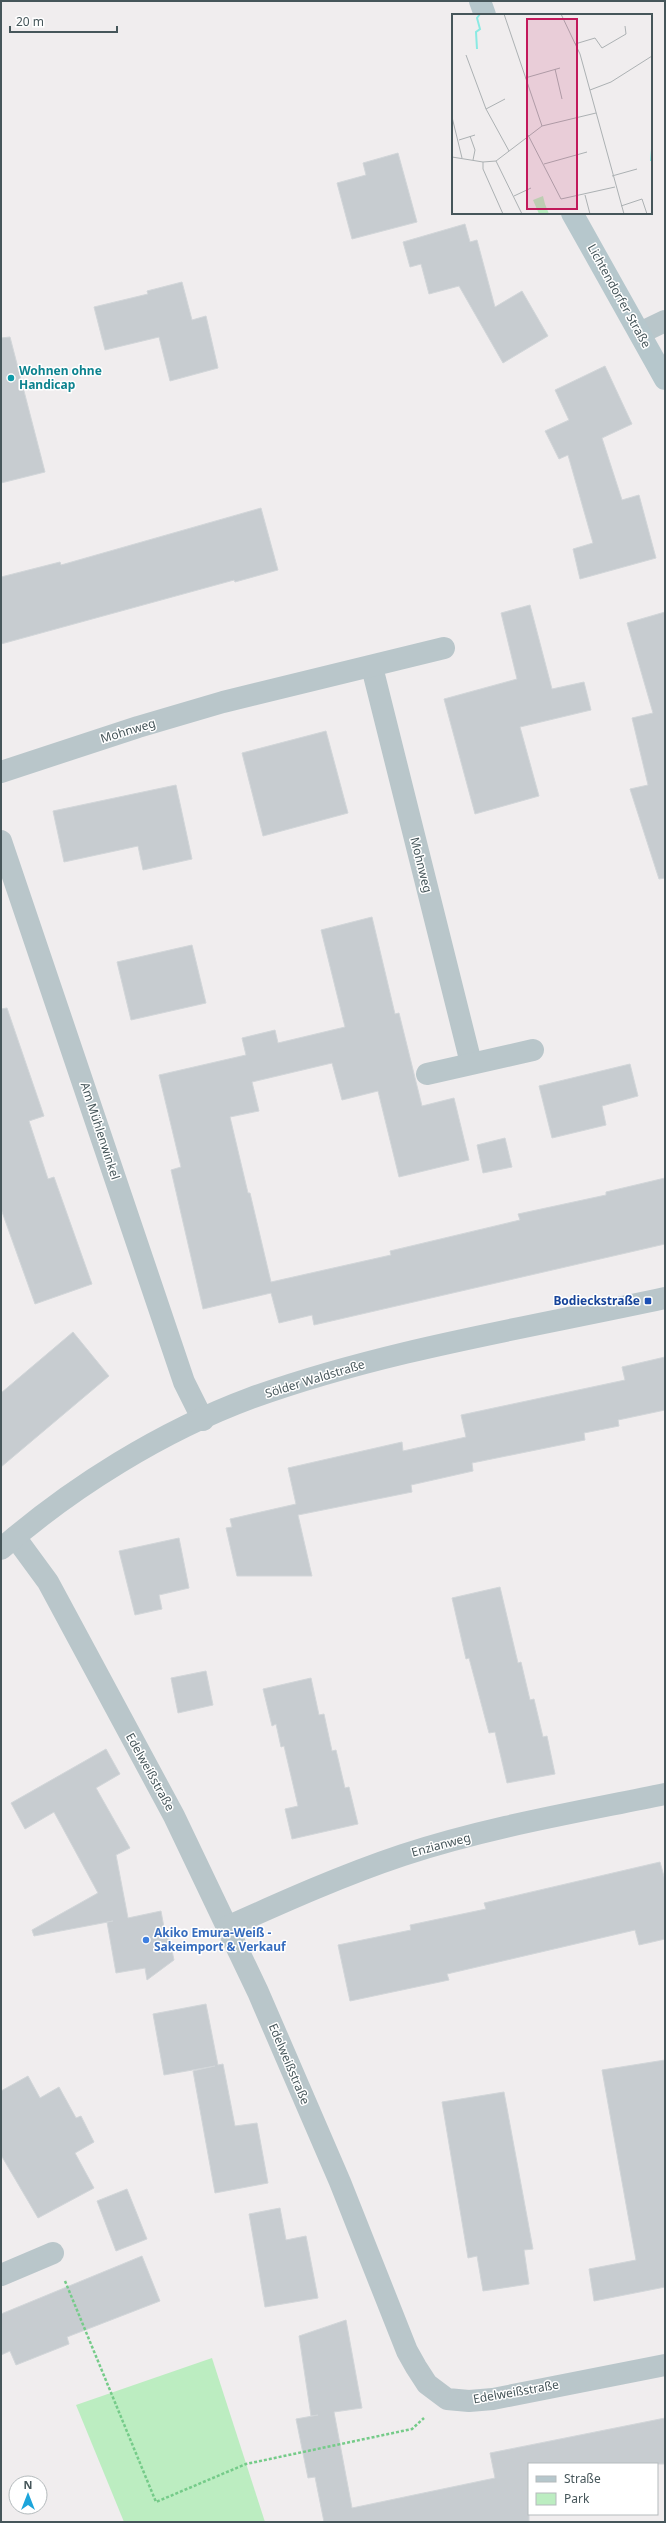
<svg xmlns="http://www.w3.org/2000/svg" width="666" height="2523" viewBox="0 0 666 2523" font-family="'Noto Sans',sans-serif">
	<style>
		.green { fill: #bcedc1 }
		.building { fill: #c7ccd0; stroke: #d2d6d9 }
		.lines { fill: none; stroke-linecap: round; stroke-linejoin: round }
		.path { stroke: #75cb89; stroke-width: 2.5; stroke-dasharray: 3 2; stroke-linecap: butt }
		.minor { stroke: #b9c6ca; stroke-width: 22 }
		.tertiary { stroke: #b9c6ca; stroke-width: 22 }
		.secondary { stroke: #b6c7cc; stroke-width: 22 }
		.culture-dot { fill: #0f9aa8; stroke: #fff; stroke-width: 1.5 }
		.transit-dot { fill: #1a4fb4; stroke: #fff; stroke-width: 1.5 }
		.shop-dot { fill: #3f7fe0; stroke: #fff; stroke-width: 1.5 }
		.labels { text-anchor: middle; stroke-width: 3; stroke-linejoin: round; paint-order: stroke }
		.street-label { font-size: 12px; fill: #46565a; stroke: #fff }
		.culture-label { font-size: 12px; font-weight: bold; fill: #0d838f; stroke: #fff; text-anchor: start }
		.transit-label { font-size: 12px; font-weight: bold; fill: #164399; stroke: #fff; text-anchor: end }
		.shop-label { font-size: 12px; font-weight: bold; fill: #366cbe; stroke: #fff; text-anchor: start }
		.inset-river { fill: none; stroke: #8aeae3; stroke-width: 2 }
		.inset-road { fill: none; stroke: #acb1b3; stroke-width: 1 }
		.view { fill: #c2185b; fill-opacity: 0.15; stroke: #c2185b; stroke-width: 2 }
		.inset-edge { fill: none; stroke: #46565a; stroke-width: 2 }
	</style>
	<rect width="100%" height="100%" fill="#f0edee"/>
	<!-- green -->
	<polygon class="green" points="212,2358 265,2522 124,2522 76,2405"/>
	<!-- building -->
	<g class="building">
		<polygon points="398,153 417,222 352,239 337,183 366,175 363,163"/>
		<polygon points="465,224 470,242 477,240 495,307 522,291 548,336 503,363 459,286 429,294 421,264 410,267 403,242"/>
		<polygon points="182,282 192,320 206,316 218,368 170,381 159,337 105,350 94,307 148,294 147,291"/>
		<polygon points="10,337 45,472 1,483 1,338"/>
		<polygon points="605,366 632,424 602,438 622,500 639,495 656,558 580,579 573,549 593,543 568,455 559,459 545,431 569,420 555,390"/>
		<polygon points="261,508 278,570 235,582 234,580 1,644 1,577 60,562 61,565"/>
		<polygon points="530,605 552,689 584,682 591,710 520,727 539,796 475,814 444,699 517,679 501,613"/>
		<polygon points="665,612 665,878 659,879 630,789 648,785 632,718 653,713 627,623"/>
		<polygon points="326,731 348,813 263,836 242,753"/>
		<polygon points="176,785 192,859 143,870 138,846 64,862 53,811"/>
		<polygon points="372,917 395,1014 399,1013 422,1106 454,1098 469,1160 399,1177 378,1091 342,1100 332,1063 252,1082 259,1111 230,1117 248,1193 250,1193 271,1282 391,1255 390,1251 520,1220 518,1214 606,1195 606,1192 665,1178 665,1244 314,1325 312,1315 279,1323 271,1293 203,1309 171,1170 181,1167 159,1075 246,1055 242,1038 275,1030 278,1043 345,1027 321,930"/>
		<polygon points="192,945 206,1003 131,1020 117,962"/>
		<polygon points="7,1008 44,1116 29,1121 48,1179 54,1177 92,1284 35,1304 1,1209 1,1009"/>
		<polygon points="630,1064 638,1096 602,1106 606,1125 552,1138 539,1086"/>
		<polygon points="505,1138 512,1167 483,1173 477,1145"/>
		<polygon points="73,1332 109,1376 1,1467 1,1393"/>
		<polygon points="665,1357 665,1410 618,1420 619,1426 584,1433 585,1440 472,1463 473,1471 411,1485 412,1492 298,1515 312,1576 237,1576 226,1528 232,1527 230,1519 296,1504 288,1468 402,1442 403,1451 466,1437 461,1415 625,1380 622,1367"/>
		<polygon points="179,1538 189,1588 159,1595 162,1609 135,1615 119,1551"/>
		<polygon points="500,1587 518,1663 521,1662 530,1700 534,1699 543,1737 547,1736 555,1774 507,1783 495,1732 489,1733 469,1658 466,1659 452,1598"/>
		<polygon points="206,1671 213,1705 178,1713 171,1678"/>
		<polygon points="311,1678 319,1715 324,1714 332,1751 336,1750 345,1788 349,1787 358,1824 292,1839 285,1809 298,1806 284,1746 281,1747 276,1724 272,1726 263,1689"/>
		<polygon points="106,1749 120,1774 96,1788 130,1848 116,1855 128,1918 161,1911 165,1933 168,1932 174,1960 147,1980 145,1968 116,1973 107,1922 113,1921 34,1936 32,1930 98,1893 54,1812 25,1829 11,1803"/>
		<polygon points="660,1862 665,1880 665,1939 639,1945 635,1930 447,1974 449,1980 350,2001 338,1945 411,1930 410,1925 486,1909 484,1903"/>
		<polygon points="206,2004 218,2065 223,2064 235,2126 257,2123 268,2183 215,2193 193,2071 215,2066 164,2075 153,2014"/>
		<polygon points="665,2060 665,2287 594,2301 589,2269 636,2260 602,2070"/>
		<polygon points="28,2076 40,2098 59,2087 76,2118 81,2116 94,2142 75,2153 94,2188 38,2218 1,2155 1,2091"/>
		<polygon points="504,2092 533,2249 524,2250 529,2284 483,2291 477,2256 468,2258 442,2102"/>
		<polygon points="127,2189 147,2239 116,2251 97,2201"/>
		<polygon points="280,2208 286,2240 306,2236 318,2298 265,2307 249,2214"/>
		<polygon points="142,2256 160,2301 67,2337 69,2344 16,2365 10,2351 1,2355 1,2314"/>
		<polygon points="346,2320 362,2408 334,2412 352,2508 495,2478 490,2453 665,2418 665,2464 529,2464 529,2522 324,2522 315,2477 308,2478 296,2419 318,2415 311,2416 299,2336"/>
	</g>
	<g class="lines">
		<!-- path -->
		<polyline class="path" points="65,2281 156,2502 246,2464 412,2429 424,2418"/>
		<!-- minor -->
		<g class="minor">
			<polyline points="640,333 665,321"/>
			<polyline points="372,667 471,1063"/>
			<polyline points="1,772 138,727 223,702 444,648"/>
			<polyline points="1,841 184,1382 203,1420"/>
			<polyline points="427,1074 533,1050"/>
			<polyline points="15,1537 48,1582 174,1816 258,1992 340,2182 407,2351 416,2367 427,2384 447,2399 469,2401 493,2399 665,2365"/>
			<path d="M 227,1927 C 285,1901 343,1875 403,1855 C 488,1827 578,1812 665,1794"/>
			<polyline points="1,2275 53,2253"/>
		</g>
		<!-- tertiary -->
		<path class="tertiary" d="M 1,1549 C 72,1487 162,1431 251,1398 C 384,1350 527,1328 665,1298"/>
		<!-- secondary -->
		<g class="secondary">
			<polyline points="480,1 485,15"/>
			<polyline points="572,213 665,379"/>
		</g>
	</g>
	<!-- markers -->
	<circle class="culture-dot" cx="11" cy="378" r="4"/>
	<rect class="transit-dot" x="644" y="1297" width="8" height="8" rx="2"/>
	<circle class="shop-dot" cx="146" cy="1940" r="4"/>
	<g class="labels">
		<!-- street labels -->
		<g class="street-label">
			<text transform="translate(619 296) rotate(61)" y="4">Lichtendorfer Straße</text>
			<text transform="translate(128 731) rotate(-17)" y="4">Mohnweg</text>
			<text transform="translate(421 865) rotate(76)" y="4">Mohnweg</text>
			<text transform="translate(100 1131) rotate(72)" y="4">Am Mühlenwinkel</text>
			<text transform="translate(315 1379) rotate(-17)" y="4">Sölder Waldstraße</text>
			<text transform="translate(150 1772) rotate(61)" y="4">Edelweißstraße</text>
			<text transform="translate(441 1845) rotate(-15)" y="4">Enzianweg</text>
			<text transform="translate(289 2064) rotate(67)" y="4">Edelweißstraße</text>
			<text transform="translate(516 2392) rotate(-10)" y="4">Edelweißstraße</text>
		</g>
		<!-- culture labels -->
		<g class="culture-label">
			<text x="19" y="375">Wohnen ohne<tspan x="19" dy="14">Handicap</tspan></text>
		</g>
		<!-- transit labels -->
		<g class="transit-label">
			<text x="640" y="1305">Bodieckstraße</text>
		</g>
		<!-- shop labels -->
		<g class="shop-label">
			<text x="154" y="1937">Akiko Emura-Weiß -<tspan x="154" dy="14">Sakeimport &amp; Verkauf</tspan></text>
		</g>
	</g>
	<!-- overview -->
	<g transform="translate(452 14)">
		<rect width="200" height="200" fill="#f0edee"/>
		<path d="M 91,182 L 93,190 L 97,200 L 87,200 L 81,186 Z" fill="#bcedc1"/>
		<path class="inset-river" d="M 25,35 L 24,18 L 28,15 L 25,4 L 28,0M 199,147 L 200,135"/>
		<path class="inset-road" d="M 52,0 L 90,112M 109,0 L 128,40 L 172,200M 123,30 L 143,24 L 150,34 L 174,20 L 173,12M 14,41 L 34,95 L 57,137M 103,55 L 110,85M 73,64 L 108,54M 138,76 L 159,68 L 200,42M 34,95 L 53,85M 0,103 L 10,144M 76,121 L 109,185 L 163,173M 18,122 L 23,136 L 21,146M 7,126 L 23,121M 0,143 L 31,148 L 44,147 L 90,112 L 144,99M 44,147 L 70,200M 31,148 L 31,155 L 51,200M 92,150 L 135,138M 160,162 L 185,155M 133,181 L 138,200M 62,182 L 79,174M 169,192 L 190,185 L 195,200"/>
		<path class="view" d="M 75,5 L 125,5 L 125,195 L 75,195 Z"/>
		<rect width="200" height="200" class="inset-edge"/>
	</g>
	<!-- border -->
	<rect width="666" height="2523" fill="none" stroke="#46565a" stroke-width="4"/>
	<!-- legend -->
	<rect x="528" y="2463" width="130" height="52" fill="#ffffff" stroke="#b5bbbd"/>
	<rect x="536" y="2476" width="20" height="6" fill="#b6c7cc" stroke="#b5bbbd"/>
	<text x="564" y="2483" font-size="12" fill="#46565a">Straße</text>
	<rect x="536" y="2493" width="20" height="12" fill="#bcedc1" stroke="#b5bbbd"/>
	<text x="564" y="2503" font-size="12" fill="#46565a">Park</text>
	<!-- north arrow -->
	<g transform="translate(28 2495)"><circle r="19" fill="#ffffff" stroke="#b5bbbd"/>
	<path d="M0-3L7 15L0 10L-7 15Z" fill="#1da5db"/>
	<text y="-6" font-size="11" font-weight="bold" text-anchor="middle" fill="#46565a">N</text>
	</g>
	<!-- scale -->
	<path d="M10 26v6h107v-6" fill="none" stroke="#46565a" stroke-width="2"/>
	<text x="16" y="26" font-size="12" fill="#46565a" stroke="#ffffff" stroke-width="3" paint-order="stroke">20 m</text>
</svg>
